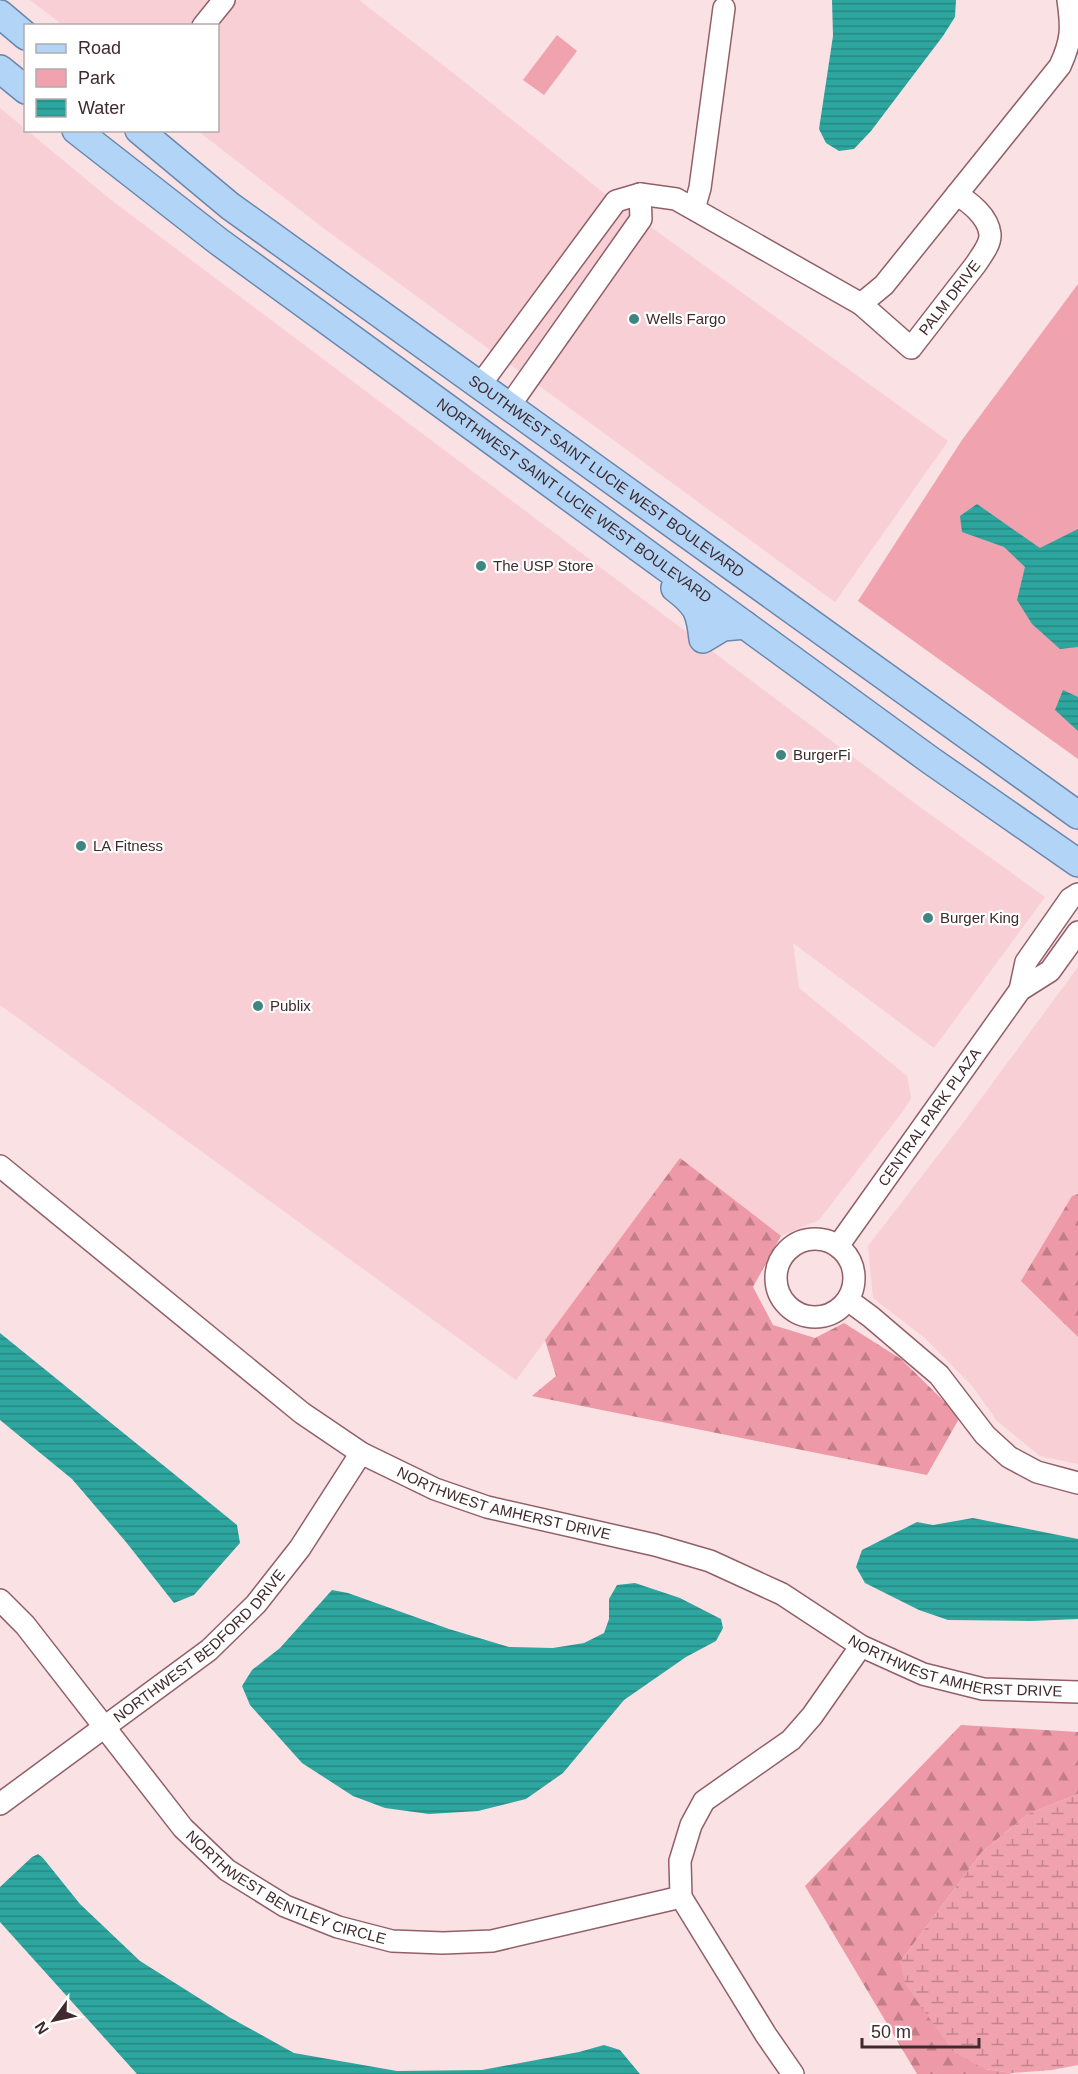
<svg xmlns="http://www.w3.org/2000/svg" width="1078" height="2074" viewBox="0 0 1078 2074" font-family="Arial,sans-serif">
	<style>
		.built { fill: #f7cfd4 }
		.green { fill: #f0a2af }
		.forest { fill: url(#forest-firs) }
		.wetland { fill: url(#wetland-marsh) }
		.water { fill: url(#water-rules) }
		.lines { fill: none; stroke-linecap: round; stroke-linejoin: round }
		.minor-casing { stroke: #925f68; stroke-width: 24 }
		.major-casing { stroke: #6987ad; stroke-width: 30 }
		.minor { stroke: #fff; stroke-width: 21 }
		.major { stroke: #b2d5f7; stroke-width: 27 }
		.poi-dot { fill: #3f8681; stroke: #fff; stroke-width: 2 }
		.labels { text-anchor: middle; stroke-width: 4.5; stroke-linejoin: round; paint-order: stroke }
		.street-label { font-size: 15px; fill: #402a2e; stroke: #fff }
		.poi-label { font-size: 15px; fill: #402a2e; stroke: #fff; text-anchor: start }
	</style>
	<defs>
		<pattern id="forest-firs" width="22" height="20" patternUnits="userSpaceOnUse" patternTransform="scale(1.5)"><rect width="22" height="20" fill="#ed99a7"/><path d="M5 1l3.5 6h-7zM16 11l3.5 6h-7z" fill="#c17d88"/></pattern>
		<pattern id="wetland-marsh" width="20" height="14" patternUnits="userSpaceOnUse" patternTransform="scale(1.5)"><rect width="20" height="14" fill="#f0a2af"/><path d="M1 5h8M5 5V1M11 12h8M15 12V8" fill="none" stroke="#c4848f"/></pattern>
		<pattern id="water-rules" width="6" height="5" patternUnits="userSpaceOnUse" patternTransform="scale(1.5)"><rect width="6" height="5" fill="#2da69f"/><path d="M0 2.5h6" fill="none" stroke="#288782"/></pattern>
	</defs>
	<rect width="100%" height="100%" fill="#f9e1e4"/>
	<!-- built -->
	<g class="built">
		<polygon points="30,0 359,0 466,83 605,194 948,441 835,602 326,230 198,131 218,130 218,26 63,25"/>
		<polygon points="0,108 111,200 913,802 1045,897 934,1048 793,943 799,988 907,1076 911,1098 903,1111 819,1220 781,1236 680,1159 516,1380 0,1005"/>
		<polygon points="1078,967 1078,1194 1072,1196 1021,1281 1078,1337 1078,1464 1040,1456 997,1421 973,1387 926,1339 873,1298 868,1246 966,1119"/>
	</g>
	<!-- green -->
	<g class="green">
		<polygon points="557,35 577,51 544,95 523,80"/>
		<polygon points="1078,284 1078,759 858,601 962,440"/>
	</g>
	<!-- forest -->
	<g class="forest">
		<polygon points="680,1158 781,1236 753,1287 773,1325 815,1338 844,1323 901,1359 960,1417 927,1475 532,1396 556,1376 545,1340"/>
		<polygon points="1078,1194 1078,1337 1021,1281 1072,1196"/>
		<polygon points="961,1725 1078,1732 1078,1794 1028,1814 982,1852 900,1962 985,2069 1012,2073 1010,2074 917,2074 805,1886"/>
	</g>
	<!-- wetland -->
	<polygon class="wetland" points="1078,1794 1078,2065 1052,2070 1012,2073 985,2069 954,2053 905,1984 900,1962 982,1852 1028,1814"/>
	<!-- water -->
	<g class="water">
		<polygon points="832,0 956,0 955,17 943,36 871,131 854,149 839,151 826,143 819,129 833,36"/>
		<polygon points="977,504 1040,548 1078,529 1078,647 1060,649 1032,624 1017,600 1025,567 1004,547 962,532 960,516"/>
		<polygon points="1063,690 1078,697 1078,731 1055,710"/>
		<polygon points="0,1333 237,1525 240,1543 194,1595 174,1603 126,1542 72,1479 0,1420"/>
		<polygon points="973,1518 1078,1539 1078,1619 1030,1621 948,1620 919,1610 865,1583 856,1567 862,1550 917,1522 933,1525"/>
		<polygon points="635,1583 680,1598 721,1619 723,1628 716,1641 686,1657 624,1700 563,1773 526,1799 478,1811 429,1814 385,1808 353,1796 302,1763 250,1705 242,1686 252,1670 280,1648 332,1590 348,1593 449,1629 509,1647 553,1648 584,1643 604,1633 609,1619 609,1599 617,1585"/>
		<polygon points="38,1854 43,1858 80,1904 140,1961 229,2017 294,2053 397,2071 482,2070 579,2052 604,2045 620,2050 640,2074 137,2074 0,1922 0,1887 32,1857"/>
	</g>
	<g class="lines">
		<!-- minor casing -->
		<g class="minor-casing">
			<g id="minor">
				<polyline points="203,26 224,0"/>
				<polyline points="694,209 700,188 724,8"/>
				<path id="s1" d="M 861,304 L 911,348 L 976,264 C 981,256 991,244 990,234 C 988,216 970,203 957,194"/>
				<path d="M 480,385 L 616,201 L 640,194 L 676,199 L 861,304 L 884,285 L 1060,66 C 1072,40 1072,28 1068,0"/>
				<polyline points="510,405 641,219 640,194"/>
				<polyline points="1020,990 1026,962 1070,899 1078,894"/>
				<path id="s2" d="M 0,1166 L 302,1413 L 361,1453 L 435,1489 L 487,1507 L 655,1545 L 710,1561 L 782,1594 L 861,1646 L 923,1674 L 983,1689 L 1078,1692"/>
				<circle cx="815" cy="1278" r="39"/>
				<path id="s3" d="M 838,1246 L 1020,990 L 1050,971 L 1078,932"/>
				<polyline points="848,1300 871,1317 939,1375 985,1435 1009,1457 1037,1472 1078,1483"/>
				<path id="s4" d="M 0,1600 L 25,1625 L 183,1828 L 227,1870 L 285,1906 L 338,1927 L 392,1941 L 443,1943 L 492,1941 L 681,1897"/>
				<path id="s5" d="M 0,1804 L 209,1650 L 256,1604 L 300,1548 L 361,1453"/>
				<polyline points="793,2074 766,2035 681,1897 680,1861 691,1825 704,1801 791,1740 812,1716 861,1646"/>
			</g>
		</g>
		<!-- major casing -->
		<g class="major-casing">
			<g id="major">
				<polyline points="0,14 26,36"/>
				<polyline points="0,69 26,90"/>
				<path id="s6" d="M 76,130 L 218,241 L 930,760 L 1078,863"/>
				<path id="s7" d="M 139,130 L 230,206 L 1078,815"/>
				<path d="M 675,588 C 697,605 700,611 703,639 L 723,627 L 745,625"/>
			</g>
		</g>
		<!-- minor -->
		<use href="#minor" class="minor"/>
		<!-- major -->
		<use href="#major" class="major"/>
	</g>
	<!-- markers -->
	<g class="poi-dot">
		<circle cx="634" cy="319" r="6"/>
		<circle cx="481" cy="566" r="6"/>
		<circle cx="781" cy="755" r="6"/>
		<circle cx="81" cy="846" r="6"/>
		<circle cx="928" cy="918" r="6"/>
		<circle cx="258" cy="1006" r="6"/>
	</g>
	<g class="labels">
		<!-- street labels -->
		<g class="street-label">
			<text dy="5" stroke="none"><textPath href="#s1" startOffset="130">PALM DRIVE</textPath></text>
			<text dy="5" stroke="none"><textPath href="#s7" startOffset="582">SOUTHWEST SAINT LUCIE WEST BOULEVARD</textPath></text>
			<text dy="5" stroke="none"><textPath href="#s6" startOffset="621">NORTHWEST SAINT LUCIE WEST BOULEVARD</textPath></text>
			<text dy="5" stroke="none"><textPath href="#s3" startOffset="158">CENTRAL PARK PLAZA</textPath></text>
			<text dy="5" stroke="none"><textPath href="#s2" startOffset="614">NORTHWEST AMHERST DRIVE</textPath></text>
			<text dy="5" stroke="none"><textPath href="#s5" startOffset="255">NORTHWEST BEDFORD DRIVE</textPath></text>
			<text dy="5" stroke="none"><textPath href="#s2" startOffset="1100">NORTHWEST AMHERST DRIVE</textPath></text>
			<text dy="5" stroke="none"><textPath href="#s4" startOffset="414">NORTHWEST BENTLEY CIRCLE</textPath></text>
		</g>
		<!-- poi labels -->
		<g class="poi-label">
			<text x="646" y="324">Wells Fargo</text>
			<text x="493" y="571">The USP Store</text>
			<text x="793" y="760">BurgerFi</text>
			<text x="93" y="851">LA Fitness</text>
			<text x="940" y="923">Burger King</text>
			<text x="270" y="1011">Publix</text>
		</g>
	</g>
	<!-- legend -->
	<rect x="24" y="24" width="195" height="108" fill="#ffffff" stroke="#b3aaab" stroke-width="1.5"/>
	<rect x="36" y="44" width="30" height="9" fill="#b2d5f7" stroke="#b3aaab" stroke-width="1.5"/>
	<text x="78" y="54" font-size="18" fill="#402a2e">Road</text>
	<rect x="36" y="69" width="30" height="18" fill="#f0a2af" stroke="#b3aaab" stroke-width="1.5"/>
	<text x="78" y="84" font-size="18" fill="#402a2e">Park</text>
	<rect x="36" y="99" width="30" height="18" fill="url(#water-rules)" stroke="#b3aaab" stroke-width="1.5"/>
	<text x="78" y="114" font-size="18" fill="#402a2e">Water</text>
	<!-- north arrow -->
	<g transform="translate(54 2020) rotate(237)" stroke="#ffffff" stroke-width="4.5" paint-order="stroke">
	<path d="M0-4.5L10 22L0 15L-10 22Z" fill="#402a2e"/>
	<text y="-9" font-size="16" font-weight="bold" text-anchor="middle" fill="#402a2e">N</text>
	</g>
	<!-- scale -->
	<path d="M862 2038v9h117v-9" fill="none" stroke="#402a2e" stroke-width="3"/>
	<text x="871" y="2038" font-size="18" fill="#402a2e" stroke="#ffffff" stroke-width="4.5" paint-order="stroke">50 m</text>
</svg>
